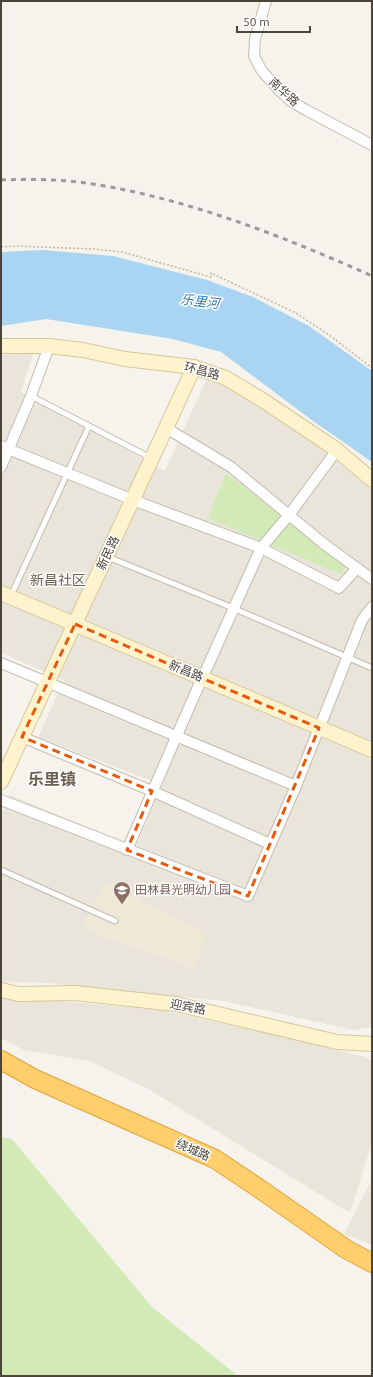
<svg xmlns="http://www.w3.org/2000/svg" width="373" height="1377" viewBox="0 0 373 1377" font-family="Ubuntu,'Noto Sans SC',sans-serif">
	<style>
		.residential { fill: #eae5da }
		.education { fill: #efe8d6 }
		.green { fill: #d2eab5 }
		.water { fill: #a9d4f2 }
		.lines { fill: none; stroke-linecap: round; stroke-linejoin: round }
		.lane-casing { stroke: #c2bbae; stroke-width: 7 }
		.street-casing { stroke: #c2bbae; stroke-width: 12 }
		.secondary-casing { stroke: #d6c79b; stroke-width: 16 }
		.highway-casing { stroke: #e0a43c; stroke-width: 20 }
		.path { stroke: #c4b79f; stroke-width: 1.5; stroke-dasharray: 2 2; stroke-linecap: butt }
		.lane { stroke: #fff; stroke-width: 5 }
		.street { stroke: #fff; stroke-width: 10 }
		.secondary { stroke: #fff3cd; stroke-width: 14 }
		.highway { stroke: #ffcf6e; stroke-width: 18 }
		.rail { stroke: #9a9a9a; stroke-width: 3; stroke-dasharray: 5 5; stroke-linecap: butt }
		.marked { fill: none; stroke: #e8590c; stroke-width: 3; stroke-dasharray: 8 5; stroke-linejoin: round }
		.labels { text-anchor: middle; stroke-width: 3; stroke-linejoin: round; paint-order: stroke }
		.street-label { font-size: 12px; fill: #4b4439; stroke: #fff }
		.education-label { font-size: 12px; fill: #785e54; stroke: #fff; text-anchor: start }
		.water-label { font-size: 13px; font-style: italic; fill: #2e7ab2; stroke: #fff }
		.quarter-label { font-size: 14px; fill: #6e6250; stroke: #fff }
		.district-label { font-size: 16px; font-weight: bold; fill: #6e6250; stroke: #fff }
	</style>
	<rect width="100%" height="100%" fill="#f6f3ec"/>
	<!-- residential -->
	<g class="residential">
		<polygon points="33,353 21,392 165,471 206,380 230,388 292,426 372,489 372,1027 353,1030 224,1001 48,983 1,982 1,815 10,795 136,847 162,785 38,737 64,680 1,653 1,355"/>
		<polygon points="1,996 160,1010 265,1033 365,1057 372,1062 372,1142 350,1213 150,1090 90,1061 24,1050 1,1038"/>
		<polygon points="372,1179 372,1245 344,1234"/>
	</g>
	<!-- education -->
	<polygon class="education" points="104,882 207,933 194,968 81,929"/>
	<!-- green -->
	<g class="green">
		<polygon points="226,473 347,566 340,574 208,518"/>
		<polygon points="1,1137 12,1139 152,1307 238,1376 1,1376"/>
	</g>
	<!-- water -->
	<polygon class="water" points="42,250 113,256 207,280 253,297 309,326 372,371 372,462 313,421 221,352 173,339 46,319 1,326 1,252"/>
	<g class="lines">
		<!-- lane casing -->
		<g class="lane-casing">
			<g id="lane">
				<polyline points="31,396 151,458"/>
				<polyline points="108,557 233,608 372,668"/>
				<polyline points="14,589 89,426"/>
				<polyline points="1,870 115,921"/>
			</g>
		</g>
		<!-- street casing -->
		<g class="street-casing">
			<g id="street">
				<polyline points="266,1 255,39 254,56 262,71 278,89 291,101 306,110 372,145"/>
				<polyline points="166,428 231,467 324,544 372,579"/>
				<polyline points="1,446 133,500 261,548 339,588 357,568"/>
				<polyline points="1,467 31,396 49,346"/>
				<polyline points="1,663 296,786"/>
				<polyline points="206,670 261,548 289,515 337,450"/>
				<polyline points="323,719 362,620 372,607"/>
				<polyline points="22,737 152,791 270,844"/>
				<polyline points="1,800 248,896 296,786 319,728"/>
				<polyline points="127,850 202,678"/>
			</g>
		</g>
		<!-- secondary casing -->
		<g class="secondary-casing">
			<g id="secondary">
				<polyline points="1,346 49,346 83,350 125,359 194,367 226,378 264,401 337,450 372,480"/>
				<polyline points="1,593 372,750"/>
				<polyline points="1,782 166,428 194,367"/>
				<polyline points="1,990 19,994 75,993 176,1004 337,1042 372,1044"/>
			</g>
		</g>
		<!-- highway casing -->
		<g class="highway-casing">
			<polyline id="highway" points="1,1060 35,1079 215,1159 260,1189 346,1249 372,1263"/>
		</g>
		<!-- path -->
		<polyline class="path" points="1,247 15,246 94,249 122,252 211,277 211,273 296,313 332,337 372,368"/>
		<!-- lane -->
		<use href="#lane" class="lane"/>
		<!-- street -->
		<use href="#street" class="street"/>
		<!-- secondary -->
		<use href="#secondary" class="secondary"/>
		<!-- highway -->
		<use href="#highway" class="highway"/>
		<!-- rail -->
		<path class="rail" d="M 1,180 C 29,179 58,179 86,183 C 183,197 283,236 372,276"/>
	</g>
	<!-- marked area -->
	<path class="marked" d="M 75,624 L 319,728 L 248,896 L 127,850 L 152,791 L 22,737 Z"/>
	<!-- icons -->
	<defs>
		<g id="school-pin" transform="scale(0.9)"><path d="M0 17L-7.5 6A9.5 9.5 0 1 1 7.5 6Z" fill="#8d6e63" stroke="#fff"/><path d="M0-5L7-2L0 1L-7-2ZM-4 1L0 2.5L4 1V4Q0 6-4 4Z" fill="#fff"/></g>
	</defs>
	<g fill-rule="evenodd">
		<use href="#school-pin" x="122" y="890"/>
	</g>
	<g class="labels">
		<!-- street labels -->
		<g class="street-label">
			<text transform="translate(284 92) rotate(42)" y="4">南华路</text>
			<text transform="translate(202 371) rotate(15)" y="4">环昌路</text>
			<text transform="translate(108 553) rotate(-65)" y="4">新民路</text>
			<text transform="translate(186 671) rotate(23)" y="4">新昌路</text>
			<text transform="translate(188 1007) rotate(11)" y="4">迎宾路</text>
			<text transform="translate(193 1150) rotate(24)" y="4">绕城路</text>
		</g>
		<!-- education labels -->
		<g class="education-label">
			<text x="135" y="894">田林县光明幼儿园</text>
		</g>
		<!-- water labels -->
		<g class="water-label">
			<text transform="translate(200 301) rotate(7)" y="5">乐里河</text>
		</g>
		<!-- quarter labels -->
		<g class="quarter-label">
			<text x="58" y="585">新昌社区</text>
		</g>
		<!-- district labels -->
		<g class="district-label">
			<text x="52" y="785">乐里镇</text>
		</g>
	</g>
	<!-- border -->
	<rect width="373" height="1377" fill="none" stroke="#4b4439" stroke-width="4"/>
	<!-- scale -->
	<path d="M237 26v6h73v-6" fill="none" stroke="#4b4439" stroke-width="2"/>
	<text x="243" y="26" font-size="12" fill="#4b4439" stroke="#ffffff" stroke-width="3" paint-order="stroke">50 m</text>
</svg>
